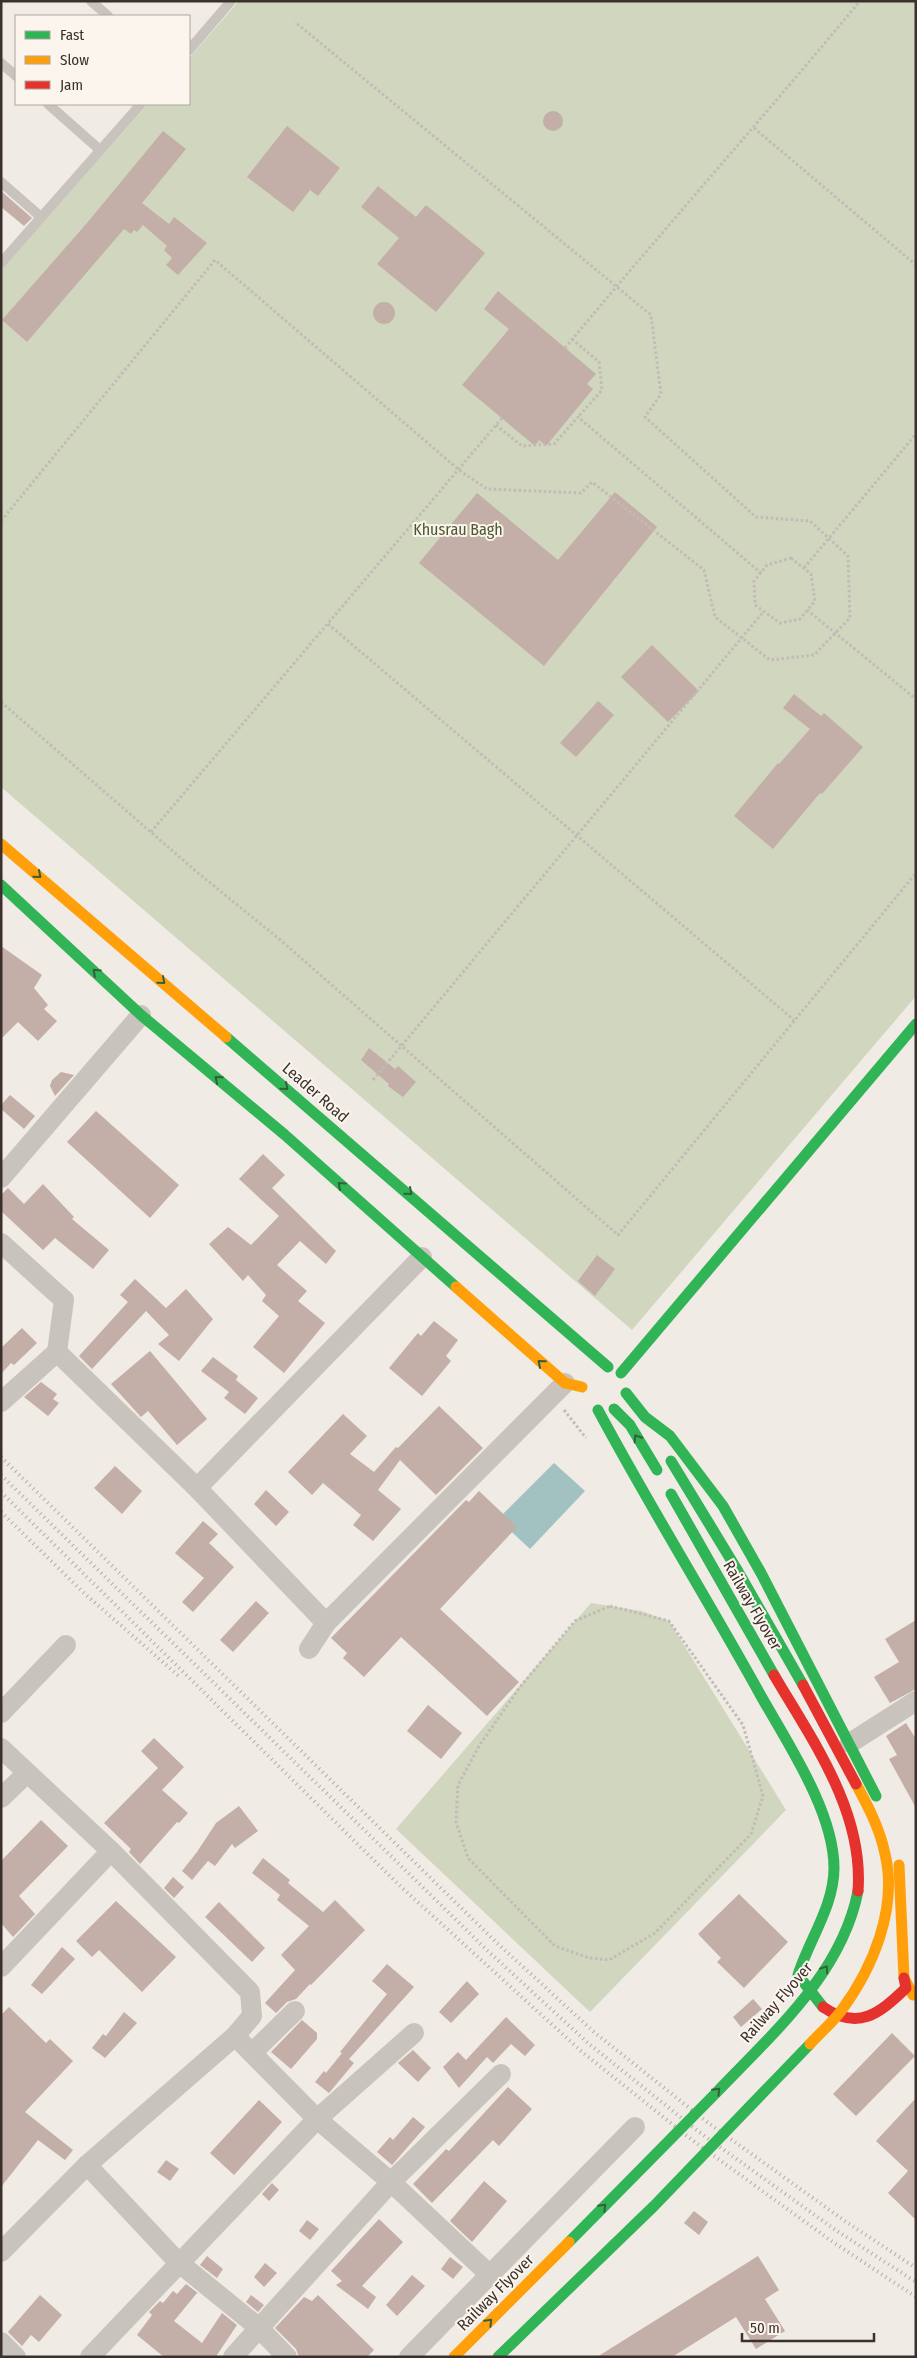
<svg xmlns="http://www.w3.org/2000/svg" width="917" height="2358" viewBox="0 0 917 2358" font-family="'Fira Sans Condensed',sans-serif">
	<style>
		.green { fill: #d1d6bf }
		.water { fill: #a1c2c1 }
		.building { fill: #c3afa7 }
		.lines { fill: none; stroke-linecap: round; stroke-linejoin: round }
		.path { stroke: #c2bbb6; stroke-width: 3; stroke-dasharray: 2.5 2.5; stroke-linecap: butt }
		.lane { stroke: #c9c3be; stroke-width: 10 }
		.street { stroke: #c9c3be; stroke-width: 20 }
		.fast { stroke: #30b455; stroke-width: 11 }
		.slow { stroke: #ff9f0a; stroke-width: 11 }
		.jam { stroke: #e5322d; stroke-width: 11 }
		.rail { stroke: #b1aca8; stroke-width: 4; stroke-dasharray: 1 4; stroke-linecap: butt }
		.fast-bridge { stroke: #30b455; stroke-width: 11 }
		.slow-bridge { stroke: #ff9f0a; stroke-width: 11 }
		.jam-bridge { stroke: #e5322d; stroke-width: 11 }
		.oneway { stroke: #375e3a }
		.labels { text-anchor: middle; stroke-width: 4; stroke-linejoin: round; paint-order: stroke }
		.park-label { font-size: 16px; fill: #4a5a2e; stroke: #fbf5ee }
		.street-label { font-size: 16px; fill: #3b302b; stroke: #fbf5ee }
	</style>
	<rect width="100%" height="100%" fill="#f0ebe5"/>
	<!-- green -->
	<g class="green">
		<polygon points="239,1 916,1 916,996 632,1330 1,787 1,270 148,104 189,104 189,58"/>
		<polygon points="591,1603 641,1611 669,1621 786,1810 590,2012 396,1829"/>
	</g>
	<!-- water -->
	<polygon class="water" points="554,1463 585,1491 530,1549 498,1519"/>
	<!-- building -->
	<g class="building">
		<circle cx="553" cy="121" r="10"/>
		<polygon points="287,126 340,168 318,196 310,190 293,212 247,177"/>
		<polygon points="163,131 186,149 142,203 169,224 174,217 207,243 178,275 166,265 172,258 164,250 167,246 143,225 137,232 134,230 131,234 124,229 27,342 2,320 87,223"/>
		<polygon points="378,186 416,217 426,205 485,253 436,312 377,264 399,238 361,207"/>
		<polygon points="1,191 32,218 24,226 1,207"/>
		<polygon points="498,291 596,374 587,384 593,389 546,446 539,440 535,446 462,385 509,329 484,309"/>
		<circle cx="384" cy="313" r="11"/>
		<polygon points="615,492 657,527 544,666 419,563 477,493 558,560"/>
		<polygon points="652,645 699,691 668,722 621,677"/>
		<polygon points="794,694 821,716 824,713 863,747 822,794 820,793 773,849 734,816 778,763 779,764 810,729 783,708"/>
		<polygon points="598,701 614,715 576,757 560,743"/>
		<polygon points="1,946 42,975 34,988 48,1005 44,1009 57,1021 38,1041 18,1022 1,1039"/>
		<polygon points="369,1048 395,1069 398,1066 416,1082 403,1097 388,1086 389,1084 361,1060"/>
		<polygon points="61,1072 74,1075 55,1096 50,1086 52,1080"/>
		<polygon points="10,1095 35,1116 24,1129 1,1109 1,1105"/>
		<polygon points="96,1111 179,1185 150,1218 67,1142"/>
		<polygon points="263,1154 285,1175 272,1188 336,1251 326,1264 300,1241 277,1265 307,1291 298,1301 325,1323 284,1373 253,1347 279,1316 262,1301 266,1295 248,1275 243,1281 209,1244 228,1227 251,1245 279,1216 239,1179"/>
		<polygon points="43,1184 74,1217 72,1219 109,1250 93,1269 55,1238 43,1250 1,1211 1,1195 8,1188 24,1204"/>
		<polygon points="597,1255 615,1269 595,1296 578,1281"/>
		<polygon points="135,1279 166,1308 186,1289 213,1319 179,1361 158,1344 169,1335 146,1311 92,1369 79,1356 128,1302 120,1295"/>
		<polygon points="434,1321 458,1340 446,1356 451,1361 422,1396 389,1368 418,1333 421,1336"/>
		<polygon points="22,1328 37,1343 14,1365 11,1363 1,1374 1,1348"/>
		<polygon points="150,1351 207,1419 177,1445 148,1411 141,1417 111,1384"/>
		<polygon points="213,1357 238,1376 236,1380 258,1398 245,1414 224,1398 229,1392 201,1371"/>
		<polygon points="41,1382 57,1394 53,1399 59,1403 48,1416 24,1397"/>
		<polygon points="439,1406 483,1448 436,1495 400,1460 378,1490 401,1509 373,1541 353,1525 361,1515 323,1483 312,1495 288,1472 343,1414 367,1436 350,1454 374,1472 396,1447 398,1448"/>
		<polygon points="115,1466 142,1491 122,1514 94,1488"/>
		<polygon points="266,1490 289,1512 276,1526 254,1504"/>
		<polygon points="479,1491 517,1527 440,1609 519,1682 487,1716 401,1637 364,1677 343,1658 347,1653 331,1638 466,1500 469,1502"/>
		<polygon points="203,1521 218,1534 209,1543 234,1567 193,1612 182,1602 204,1578 175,1553"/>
		<polygon points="256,1601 269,1613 233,1652 220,1640"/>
		<polygon points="916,1620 916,1689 890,1703 874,1677 899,1662 885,1639"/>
		<polygon points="428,1705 462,1733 441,1759 407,1731"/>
		<polygon points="906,1723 916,1739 916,1808 889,1759 897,1755 886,1736"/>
		<polygon points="154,1738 184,1767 162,1790 188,1813 179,1823 177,1822 140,1864 129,1852 131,1849 104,1823 158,1768 141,1751"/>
		<polygon points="239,1806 258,1831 235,1848 232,1844 215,1866 208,1861 192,1880 182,1871 197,1852 216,1823"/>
		<polygon points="41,1820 68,1846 19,1896 35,1914 13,1937 1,1923 1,1861"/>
		<polygon points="263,1858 290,1880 288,1883 323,1912 335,1900 365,1930 311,1985 310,1984 296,1999 287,2002 276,2013 265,2003 295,1970 281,1955 309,1926 277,1900 280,1895 252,1873"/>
		<polygon points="173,1877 184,1887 174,1898 164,1888"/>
		<polygon points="739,1894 788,1942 744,1988 717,1962 721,1958 698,1934"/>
		<polygon points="116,1901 176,1957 142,1992 99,1950 92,1957 76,1941"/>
		<polygon points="219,1902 265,1948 252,1962 205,1917"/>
		<polygon points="62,1947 75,1959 42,1994 31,1985"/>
		<polygon points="387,1964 414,1987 349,2059 354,2063 329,2093 315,2082 324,2071 326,2073 342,2053 340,2052 387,1994 372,1981"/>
		<polygon points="467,1981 479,1994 451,2023 439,2012"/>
		<polygon points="753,1999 762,2009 741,2027 733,2017"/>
		<polygon points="9,2007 46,2043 50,2039 73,2061 25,2112 73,2150 65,2160 38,2140 1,2187 1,2015"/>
		<polygon points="124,2012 137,2023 105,2058 92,2048 103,2034 106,2036"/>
		<polygon points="506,2017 535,2045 525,2056 511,2044 493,2063 487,2057 459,2088 443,2067 458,2052 466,2060"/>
		<polygon points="302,2020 317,2033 317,2039 291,2069 271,2052"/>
		<polygon points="892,2033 915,2056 856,2116 833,2094"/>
		<polygon points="413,2050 431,2068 418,2082 398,2063"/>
		<polygon points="508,2087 532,2109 499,2146 493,2140 432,2203 413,2184 446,2149 449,2151"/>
		<polygon points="916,2098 916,2220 888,2193 908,2171 876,2141"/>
		<polygon points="259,2100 282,2122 234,2175 210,2153"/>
		<polygon points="413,2117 425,2127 392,2165 377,2152 390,2137 393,2140"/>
		<polygon points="166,2160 179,2169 170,2181 157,2172"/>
		<polygon points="484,2181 507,2201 472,2242 450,2221"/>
		<polygon points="272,2183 279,2190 269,2201 262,2194"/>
		<polygon points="694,2211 708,2222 699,2235 684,2223"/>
		<polygon points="379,2219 403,2242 362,2286 376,2297 368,2309 336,2285 342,2281 331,2271"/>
		<polygon points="307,2220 319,2229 310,2240 299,2231"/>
		<polygon points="207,2256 223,2269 217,2278 200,2265"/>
		<polygon points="758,2256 779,2290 765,2299 785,2331 756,2349 736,2317 672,2357 597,2357"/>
		<polygon points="450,2257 463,2267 453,2279 441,2269"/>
		<polygon points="265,2263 277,2273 264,2287 254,2277"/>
		<polygon points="412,2275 425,2286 397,2316 386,2305"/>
		<polygon points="186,2284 199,2294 197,2293 174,2321 202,2343 222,2313 237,2325 217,2355 218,2357 164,2357 137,2335 152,2315 149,2312 160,2301 163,2303 173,2291 177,2294"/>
		<polygon points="40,2295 62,2315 39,2342 31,2335 22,2346 8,2332"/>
		<polygon points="251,2295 264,2305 258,2312 246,2302"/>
		<polygon points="318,2295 374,2350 367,2357 299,2357 296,2349 275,2328 304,2297 312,2301"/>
	</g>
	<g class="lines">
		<!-- path -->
		<g class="path">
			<polyline points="754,128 916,265"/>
			<polyline points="572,339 599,362 602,390 578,417"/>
			<path d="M 565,348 C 662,231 763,118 860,1"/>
			<polyline points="496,425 522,446 554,444 578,417 761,573"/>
			<polyline points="1,521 215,260 459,470 487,489 581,493 592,482 704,570 715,617 770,660 814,655 850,618 848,556 810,521 756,517 645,417 661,394 651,315 295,22"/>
			<polygon points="791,558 811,574 815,601 800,619 780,623 755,605 754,581 767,565"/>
			<polyline points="804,568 916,434"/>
			<polyline points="807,610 916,699"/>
			<polyline points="328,624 794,1020"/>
			<polyline points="1,702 198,873 278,938 618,1235 916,873"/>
			<polyline points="151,832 502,418"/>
			<polyline points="373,1080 764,611"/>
			<polyline points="564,1410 586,1438"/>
			<polygon points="610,1606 669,1621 743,1725 763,1796 751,1834 655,1933 609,1960 589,1958 555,1946 468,1858 456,1822 458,1785 479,1746 520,1687 575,1621"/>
		</g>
		<!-- lane -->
		<g class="lane">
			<polyline points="91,1 108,16"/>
			<polyline points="189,50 231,1"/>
			<polyline points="1,63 16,76"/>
			<polyline points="48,104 100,150"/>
			<polyline points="1,182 41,217"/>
			<polyline points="1,263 141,104"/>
		</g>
		<!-- street -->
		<g class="street">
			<polyline points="1,1178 141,1015"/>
			<polyline points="1,1243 64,1300 57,1352 1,1402"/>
			<polyline points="57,1352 197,1488 326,1623"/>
			<polyline points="197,1488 422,1257"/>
			<polyline points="309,1649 326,1623 565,1383"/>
			<polyline points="1,1713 66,1645"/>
			<polyline points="850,1743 916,1701"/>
			<polyline points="1,1748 111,1851 250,1992 252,2016 235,2036 87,2165 1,2252"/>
			<polyline points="1,1798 27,1773"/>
			<polyline points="1,1967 111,1851"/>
			<polyline points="235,2036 317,2119 391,2182 490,2275"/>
			<polyline points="252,2053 295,2011"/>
			<polyline points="87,2165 178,2262 258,2327 287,2357"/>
			<polyline points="1,2342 16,2357"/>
			<polyline points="90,2357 317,2119 414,2033"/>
			<polyline points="233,2357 391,2182 501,2074"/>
			<polyline points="409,2357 635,2127"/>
		</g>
		<!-- fast -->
		<g class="fast">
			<polyline points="1,885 141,1015 285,1135 456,1287"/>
			<polyline points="226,1037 608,1367"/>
			<polyline points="621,1373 916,1024"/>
			<polyline points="626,1393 645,1417 670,1436 723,1506 761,1573 876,1796"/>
			<polyline points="614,1409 630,1425 657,1470"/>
			<path d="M 598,1410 C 650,1507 708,1600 761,1696 C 788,1744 834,1812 834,1868 C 834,1906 809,1940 798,1975 L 823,2007"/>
		</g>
		<!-- slow -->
		<g class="slow">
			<polyline points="1,844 226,1037"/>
			<polyline points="456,1287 565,1383 582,1387"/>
			<polyline points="899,1865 904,1978 913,1995"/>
		</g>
		<!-- jam -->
		<path class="jam" d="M 823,2007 C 858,2031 879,2014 906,1988 L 904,1978"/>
		<!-- rail -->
		<g class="rail">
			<polyline points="1,1457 497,1943 594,2032 707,2122 845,2221 916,2268"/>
			<polyline points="1,1475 489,1952 588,2043 699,2132 837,2231 916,2282"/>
			<polyline points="1,1492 399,1885 581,2051 692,2140 830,2240 916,2297"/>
			<polyline points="1,1512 85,1594 181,1678"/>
		</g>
		<!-- fast-bridge -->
		<g class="fast-bridge">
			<polyline points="671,1461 736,1568 803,1685"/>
			<polyline points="671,1494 774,1675"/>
			<path d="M 569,2242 C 618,2193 667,2143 716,2093 C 772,2034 842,1974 858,1891"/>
			<polyline points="498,2357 654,2206 810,2044"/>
		</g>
		<!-- slow-bridge -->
		<g class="slow-bridge">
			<path d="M 810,2044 C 820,2033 832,2023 841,2011 C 873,1968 898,1908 885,1854 C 880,1829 868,1806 856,1784"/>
			<polyline points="454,2357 569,2242"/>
		</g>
		<!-- jam-bridge -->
		<g class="jam-bridge">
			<path d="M 774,1675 C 812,1740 864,1811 858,1891"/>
			<polyline points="803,1685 856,1784"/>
		</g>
	</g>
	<!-- one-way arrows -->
	<defs><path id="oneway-chevron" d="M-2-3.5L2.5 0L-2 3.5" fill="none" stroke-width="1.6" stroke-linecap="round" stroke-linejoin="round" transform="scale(1.25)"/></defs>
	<g class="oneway">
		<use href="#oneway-chevron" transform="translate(38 875) rotate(41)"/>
		<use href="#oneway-chevron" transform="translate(96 972) rotate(-137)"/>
		<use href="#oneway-chevron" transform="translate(162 981) rotate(41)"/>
		<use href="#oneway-chevron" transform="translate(218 1079) rotate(-140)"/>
		<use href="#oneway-chevron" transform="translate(285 1087) rotate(41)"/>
		<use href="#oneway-chevron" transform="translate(341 1185) rotate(-138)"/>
		<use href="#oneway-chevron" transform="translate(409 1192) rotate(41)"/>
		<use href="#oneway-chevron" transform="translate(541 1363) rotate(-139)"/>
		<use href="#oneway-chevron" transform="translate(637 1438) rotate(-122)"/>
		<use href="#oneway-chevron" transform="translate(825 1969) rotate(-56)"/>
		<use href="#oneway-chevron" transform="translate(717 2091) rotate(-47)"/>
		<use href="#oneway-chevron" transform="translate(603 2207) rotate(-45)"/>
		<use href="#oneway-chevron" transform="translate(489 2322) rotate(-45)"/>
	</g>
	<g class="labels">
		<!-- park labels -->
		<g class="park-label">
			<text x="458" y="535">Khusrau Bagh</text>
		</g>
		<!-- street labels -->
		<g class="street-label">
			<text transform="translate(316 1092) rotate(41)" y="6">Leader Road</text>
			<text transform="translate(753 1605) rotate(60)" y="6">Railway Flyover</text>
			<text transform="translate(776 2002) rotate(-49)" y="6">Railway Flyover</text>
			<text transform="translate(495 2292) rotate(-45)" y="6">Railway Flyover</text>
		</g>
	</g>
	<!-- border -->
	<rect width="917" height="2358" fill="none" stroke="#3b302b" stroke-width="5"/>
	<!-- legend -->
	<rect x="15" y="15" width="175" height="90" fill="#fbf5ee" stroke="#aea6a0"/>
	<rect x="25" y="31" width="25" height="8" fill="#30b455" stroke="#aea6a0"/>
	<text x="60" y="40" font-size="15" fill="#3b302b">Fast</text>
	<rect x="25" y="56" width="25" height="8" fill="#ff9f0a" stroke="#aea6a0"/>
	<text x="60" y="65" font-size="15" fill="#3b302b">Slow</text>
	<rect x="25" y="81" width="25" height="8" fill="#e5322d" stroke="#aea6a0"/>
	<text x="60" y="90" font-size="15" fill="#3b302b">Jam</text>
	<!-- scale -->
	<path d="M742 2333v8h132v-8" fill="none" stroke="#3b302b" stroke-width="2.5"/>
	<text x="750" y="2333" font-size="15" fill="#3b302b" stroke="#fbf5ee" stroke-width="4" paint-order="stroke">50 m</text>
</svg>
